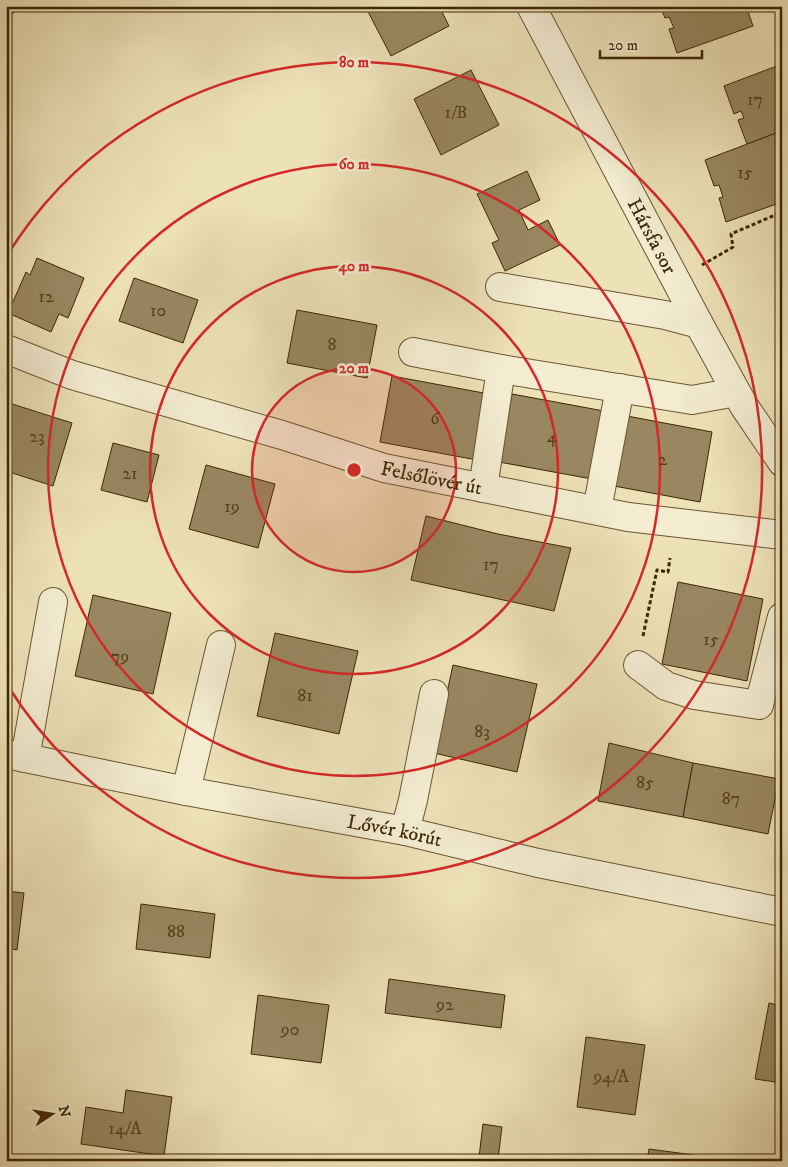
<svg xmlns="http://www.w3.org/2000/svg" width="788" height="1167" viewBox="0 0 788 1167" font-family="'IM FELL DW Pica',serif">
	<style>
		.building { fill: #998762; stroke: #3e2604 }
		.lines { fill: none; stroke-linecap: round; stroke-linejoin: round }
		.minor-casing { stroke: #6a5531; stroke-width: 30 }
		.path { stroke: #3e2604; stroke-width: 3; stroke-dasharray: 4 2.5; stroke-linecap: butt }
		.minor { stroke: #f3ecd1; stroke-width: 28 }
		.ring { fill: none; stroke: #d62828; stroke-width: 2.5 }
		.labels { text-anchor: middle; stroke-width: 5; stroke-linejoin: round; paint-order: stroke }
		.number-label { font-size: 18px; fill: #553e1c }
		.street-label { font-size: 20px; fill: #3e2604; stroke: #f3ecd1 }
		.centre { fill: #d62828; stroke: #f3ecd1; stroke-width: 2.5 }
		.ring-label { font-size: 15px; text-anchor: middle; font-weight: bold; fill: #d62828; stroke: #f3ecd1; stroke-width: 5; stroke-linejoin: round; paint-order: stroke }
	</style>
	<rect width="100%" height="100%" fill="#ede1b8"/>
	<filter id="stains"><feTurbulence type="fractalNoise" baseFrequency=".004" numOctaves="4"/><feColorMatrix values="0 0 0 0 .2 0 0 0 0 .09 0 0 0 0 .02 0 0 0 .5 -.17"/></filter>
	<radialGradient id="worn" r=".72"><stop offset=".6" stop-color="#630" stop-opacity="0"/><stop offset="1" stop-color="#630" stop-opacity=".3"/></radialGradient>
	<!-- building -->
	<g class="building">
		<polygon points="6,6 17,6 6,26"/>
		<polygon points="365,6 439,6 449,26 391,56"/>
		<polygon points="660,6 746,6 753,26 677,53 669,29 674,28 669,17 665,18"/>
		<polygon points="782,64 782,131 747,144 738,120 744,118 741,111 734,114 724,86"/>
		<polygon points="471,70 499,125 441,155 414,99"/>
		<polygon points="779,132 782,140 782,202 726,222 719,198 723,197 719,185 714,186 705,160"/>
		<polygon points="527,171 540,200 519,210 528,230 548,220 560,245 505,271 492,243 499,240 477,194"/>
		<polygon points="37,258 84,278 68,318 59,314 51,332 8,313 26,272 30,275"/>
		<polygon points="134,278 198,300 183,343 119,321"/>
		<polygon points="297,310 377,325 367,378 287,363"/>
		<polygon points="392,376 489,394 477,460 380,442"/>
		<polygon points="512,394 604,411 592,479 499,462"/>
		<polygon points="6,402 72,423 53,486 6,471 6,465 10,451 6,450"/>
		<polygon points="627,416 712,432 700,502 614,486"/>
		<polygon points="113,443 159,455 147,502 101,490"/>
		<polygon points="206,465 275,484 258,548 189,529"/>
		<polygon points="426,516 498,534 571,548 554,611 411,580"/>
		<polygon points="678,582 763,599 747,681 662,664"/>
		<polygon points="93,595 171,613 153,694 75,676"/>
		<polygon points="275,633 358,651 339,734 257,716"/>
		<polygon points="453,665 537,684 517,772 434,753"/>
		<polygon points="609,743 693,763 683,817 598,801"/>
		<polygon points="693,763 779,779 768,834 683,817"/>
		<polygon points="6,891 24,893 17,950 6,948"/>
		<polygon points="141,904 215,914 210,958 136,949"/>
		<polygon points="389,979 505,995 501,1028 385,1013"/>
		<polygon points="258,995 329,1005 321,1063 251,1054"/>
		<polygon points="769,1003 782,1006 782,1083 755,1079"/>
		<polygon points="586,1037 645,1045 635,1115 577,1107"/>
		<polygon points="126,1090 172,1097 164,1156 81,1144 86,1107 123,1113"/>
		<polygon points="483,1124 502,1127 498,1159 479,1157"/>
		<polygon points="649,1149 709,1157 709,1161 647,1161"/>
	</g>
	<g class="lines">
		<!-- minor casing -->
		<g class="minor-casing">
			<g id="minor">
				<path id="s1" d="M 531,6 L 699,324 L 744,406 L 782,462"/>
				<polyline points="500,287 665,315 699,324"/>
				<path id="s2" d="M 6,349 L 72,375 L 282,435 L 384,468 L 628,517 L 782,535"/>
				<polyline points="413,352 501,369 692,400 736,392"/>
				<polyline points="483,488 501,369"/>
				<polyline points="597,510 620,388"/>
				<polyline points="638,665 666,686 694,695 759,705 782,617"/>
				<path id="s3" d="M 6,754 L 186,791 L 405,831 L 538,863 L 782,912"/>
				<polyline points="25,758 53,602"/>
				<polyline points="186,791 221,645"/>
				<polyline points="405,831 413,800 434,694"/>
			</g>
		</g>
		<!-- path -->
		<g class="path">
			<polyline points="702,265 733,247 731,234 782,212"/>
			<polyline points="643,636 657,570 668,572 670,558"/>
		</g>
		<!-- minor -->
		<use href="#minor" class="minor"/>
	</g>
	<!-- distance rings -->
	<circle cx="354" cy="470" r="102" fill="#d62828" fill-opacity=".12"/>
	<g class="ring">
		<circle cx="354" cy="470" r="102"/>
		<circle cx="354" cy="470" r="204"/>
		<circle cx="354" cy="470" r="306"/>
		<path d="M8 254A408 408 0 1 1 8 686"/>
	</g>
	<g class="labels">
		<!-- number labels -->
		<g class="number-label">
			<text x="755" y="105">17</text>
			<text x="456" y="118">1/B</text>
			<text x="745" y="178">15</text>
			<text x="46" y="302">12</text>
			<text x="158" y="316">10</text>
			<text x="332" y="350">8</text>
			<text x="435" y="424">6</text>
			<text x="37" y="442">23</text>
			<text x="552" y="442">4</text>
			<text x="663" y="465">2</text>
			<text x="130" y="479">21</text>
			<text x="232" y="512">19</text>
			<text x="491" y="570">17</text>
			<text x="711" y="645">15</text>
			<text x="120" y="662">79</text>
			<text x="305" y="701">81</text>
			<text x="482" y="737">83</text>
			<text x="645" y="788">85</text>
			<text x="731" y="804">87</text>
			<text x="176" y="937">88</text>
			<text x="445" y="1010">92</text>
			<text x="290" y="1035">90</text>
			<text x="611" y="1082">94/A</text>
			<text x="125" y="1134">14/A</text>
		</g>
		<!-- street labels -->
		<g class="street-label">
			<text dy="7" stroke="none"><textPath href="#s1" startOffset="260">Hársfa sor</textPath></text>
			<text dy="7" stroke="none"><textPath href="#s2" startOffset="445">Felsőlövér út</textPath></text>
			<text dy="7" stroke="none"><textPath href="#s3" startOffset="396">Lővér körút</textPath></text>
		</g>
	</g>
	<circle cx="354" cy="470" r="8" class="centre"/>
	<g class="ring-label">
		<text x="354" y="67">80 m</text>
		<text x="354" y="169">60 m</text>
		<text x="354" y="271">40 m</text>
		<text x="354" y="373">20 m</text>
	</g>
	<!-- margin -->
	<rect width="788" height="1167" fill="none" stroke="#ede1b8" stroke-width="25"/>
	<rect x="8" y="8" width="773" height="1152" fill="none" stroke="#3e2604" stroke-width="2.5"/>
	<rect x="12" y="12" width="763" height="1142" fill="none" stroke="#3e2604"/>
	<!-- north arrow -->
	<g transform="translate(52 1114) rotate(78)" stroke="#f3ecd1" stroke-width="4" paint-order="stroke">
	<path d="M0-4L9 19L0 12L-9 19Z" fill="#3e2604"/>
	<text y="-8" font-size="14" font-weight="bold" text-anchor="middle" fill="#3e2604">N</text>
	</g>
	<!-- scale -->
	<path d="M600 50v8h102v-8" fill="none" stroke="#3e2604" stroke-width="2.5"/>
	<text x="608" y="50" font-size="15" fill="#3e2604" stroke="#f3ecd1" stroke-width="4" paint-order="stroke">20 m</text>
	<rect width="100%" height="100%" filter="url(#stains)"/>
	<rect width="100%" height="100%" fill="url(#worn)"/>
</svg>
